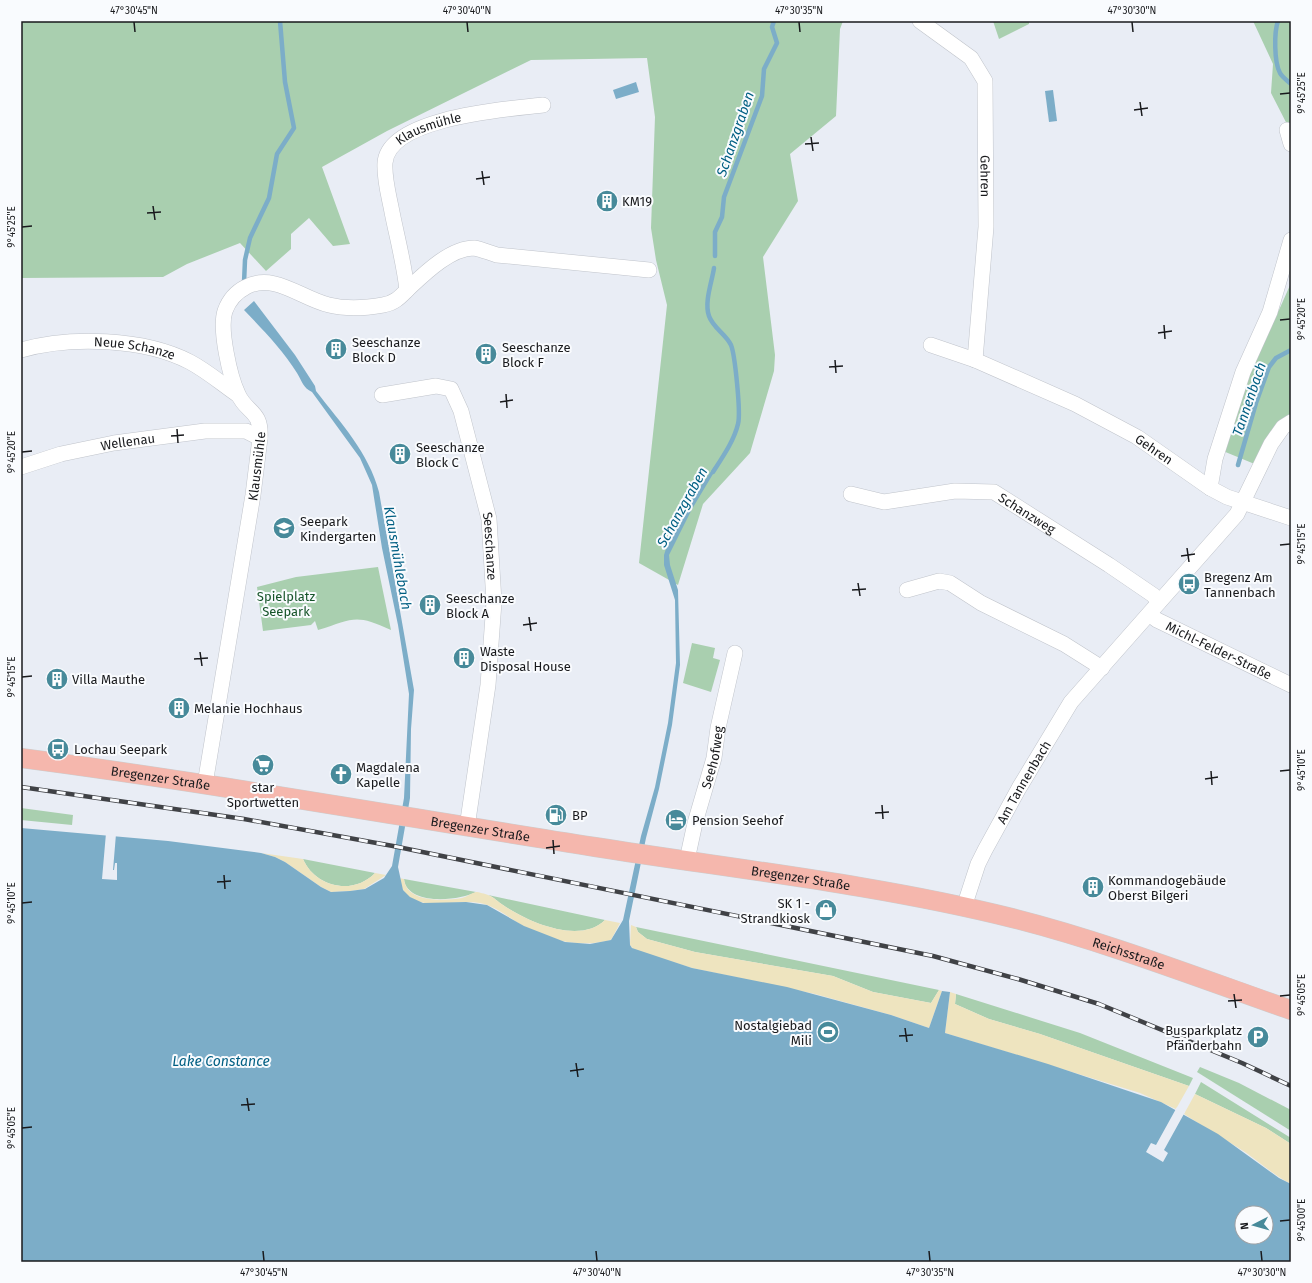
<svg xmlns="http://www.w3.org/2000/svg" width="1312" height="1283" viewBox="0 0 1312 1283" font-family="'Fira Sans',sans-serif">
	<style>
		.green { fill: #a9cfaf }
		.sand { fill: #eee4bf }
		.water { fill: #7cadc8; fill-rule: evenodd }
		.pier { fill: #e9edf5 }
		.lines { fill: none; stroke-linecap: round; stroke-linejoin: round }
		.stream { stroke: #7cadc8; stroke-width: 4.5 }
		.minor-casing { stroke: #c0c4cb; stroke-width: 16 }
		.major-casing { stroke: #cccdcd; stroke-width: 20 }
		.minor { stroke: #fff; stroke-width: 15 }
		.major { stroke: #f5b7ad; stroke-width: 19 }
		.rail-casing { stroke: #404246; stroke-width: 4.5 }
		.rail { stroke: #f9fbfe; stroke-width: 3; stroke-dasharray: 9; stroke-linecap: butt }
		.ticks { fill: none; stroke: #191a1d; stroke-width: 1.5 }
		.labels { text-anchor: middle; stroke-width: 4; stroke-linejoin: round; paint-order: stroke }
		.street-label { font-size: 13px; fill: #191a1d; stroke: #f9fbfe }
		.poi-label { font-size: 13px; fill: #191a1d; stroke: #f9fbfe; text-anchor: start }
		.park-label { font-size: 13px; fill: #165429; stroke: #f9fbfe }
		.water-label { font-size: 14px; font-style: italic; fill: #005f83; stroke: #f9fbfe }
		.neatline { fill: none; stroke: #191a1d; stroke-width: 1.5 }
		.ticks-label { font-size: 10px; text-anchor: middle; fill: #191a1d }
	</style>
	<rect width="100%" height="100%" fill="#e9edf5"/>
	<!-- green -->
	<g class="green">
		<polygon points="21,21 843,21 840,29 836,116 790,154 798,201 763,257 775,355 774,371 750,453 703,504 678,585 639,563 667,305 656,260 651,228 655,117 647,58 531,60 387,131 322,167 350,244 333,246 309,218 291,234 291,249 266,271 240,243 187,264 163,277 21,278"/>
		<polygon points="993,21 1029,21 1029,24 999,39"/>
		<polygon points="1253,21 1291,21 1291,132 1271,93 1273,64"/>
		<polygon points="1291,283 1291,423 1257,465 1223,451 1245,361 1279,310"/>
		<path d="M 378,567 L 391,630 C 355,613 353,619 318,630 L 315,621 L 311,625 L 263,631 L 257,587 L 296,577 Z"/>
		<polygon points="692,643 715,648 713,658 720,660 711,692 683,683"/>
		<polygon points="21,808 73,815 72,825 21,820"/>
		<path d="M 303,859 L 375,873 C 353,896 315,887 303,859 Z"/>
		<path d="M 404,879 L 476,892 C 459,901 407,906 404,879 Z"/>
		<path d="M 488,895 L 605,920 C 580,945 527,922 503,905 C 498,902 494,897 488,895 Z"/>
		<polygon points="636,927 939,990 931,1003 873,992 833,976 695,952 647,939 638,932"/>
		<polygon points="956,994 1080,1033 1193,1078 1189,1086 1040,1034 989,1019 955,1004"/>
		<polygon points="1200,1067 1239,1083 1291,1110 1291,1131 1197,1072"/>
		<polygon points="1201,1082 1291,1138 1291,1144 1266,1128 1195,1094"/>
	</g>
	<!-- sand -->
	<g class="sand">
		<path d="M 261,853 L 303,859 C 315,887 353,896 375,873 L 386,875 L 364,889 L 350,891 L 331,892 L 321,887 L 285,862 L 275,857 Z"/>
		<path d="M 399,878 L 404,879 C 406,903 444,901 462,898 C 467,897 471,893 476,892 C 479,892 485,894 488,895 C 494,897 498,902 503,905 C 527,922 580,945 605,920 L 620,923 L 611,940 C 580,948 550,941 523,926 C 509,918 496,906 480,903 C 458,899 435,909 414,900 C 404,895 401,887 399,878 Z"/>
		<polygon points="631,925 636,927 638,932 647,939 695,952 833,976 873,992 931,1003 939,990 942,991 929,1028 891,1015 815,994 692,968 634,950 630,945"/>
		<polygon points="950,992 956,994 955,1004 989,1019 1040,1034 1189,1086 1176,1109 1140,1093 945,1033"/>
		<path d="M 1195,1094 L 1266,1128 L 1291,1144 L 1291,1184 C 1271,1174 1256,1158 1237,1147 C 1219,1136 1201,1125 1184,1114 Z"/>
	</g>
	<!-- water -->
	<g class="water">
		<polygon points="636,82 639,92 616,99 613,90"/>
		<polygon points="1053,90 1057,121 1049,122 1045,91"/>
		<path d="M 254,301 L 295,355 L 315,386 L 316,391 C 340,422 369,453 379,492 L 414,690 L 411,729 L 410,798 L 398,867 L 403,890 L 410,897 L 423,903 L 466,902 L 487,905 L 524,926 L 565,942 L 590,944 L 611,940 L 623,920 L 641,836 L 655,787 L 668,723 L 676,663 L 675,600 L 664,565 L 664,555 L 669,539 L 683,512 L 714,467 L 716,469 L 692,509 L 669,555 L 670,565 L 678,590 L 680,665 L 672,725 L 659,789 L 646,838 L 629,921 L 630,945 L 632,948 L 692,968 L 787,987 L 891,1015 L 929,1028 L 942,991 L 950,992 L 945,1033 L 1048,1064 L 1161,1102 L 1218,1134 L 1279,1178 L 1291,1184 L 1291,1262 L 21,1262 L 21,828 L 168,841 L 261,853 L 275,857 L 285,862 L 321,887 L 331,892 L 350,891 L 365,889 L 384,878 L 392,866 L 404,798 L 409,694 L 398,625 L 382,548 L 372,485 L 360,458 L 312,392 C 303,388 302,381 297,373 C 282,349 263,330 244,310 ZM 1242,1213 L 1266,1213 L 1266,1237 L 1242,1237 Z"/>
	</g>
	<!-- pier -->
	<g class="pier">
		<polygon points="106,833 116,834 113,870 114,870 115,863 117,863 117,880 102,879"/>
		<polygon points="1177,1107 1185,1112 1164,1150 1168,1153 1163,1162 1146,1152 1151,1143 1156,1145"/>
	</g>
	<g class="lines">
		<!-- stream -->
		<g class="stream">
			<path d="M 1278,21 C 1274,32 1274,62 1280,73 C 1282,77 1288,81 1291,84"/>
			<polyline points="715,256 715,232 722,217 724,197 762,96 764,69 777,43 772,27 774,21"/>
			<polyline points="244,283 245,260 250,238 269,198 277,154 294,128 285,82 280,21"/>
			<polyline points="1238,465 1256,403 1269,367 1276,358 1291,350"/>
			<path d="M 713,472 C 722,458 734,441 738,424 C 741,413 735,355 731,345 C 726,334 713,328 709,316 C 704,302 712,282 714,268"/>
		</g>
		<!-- minor casing -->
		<g class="minor-casing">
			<g id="minor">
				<path id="s1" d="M 920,21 L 971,58 L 985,81 L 986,227 L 975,360"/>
				<polyline points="1287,130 1291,144"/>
				<path id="s2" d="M 407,290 C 404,263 397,237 392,212 C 389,196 384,179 385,163 C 388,117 509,109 543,105"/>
				<path id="s3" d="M 931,345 L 975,360 L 1075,404 L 1137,437 L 1210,488 L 1227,497 L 1291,518"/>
				<path id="s4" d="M 21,350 C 70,336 144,338 190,362 C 207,371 222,384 238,395"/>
				<path id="s5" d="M 382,395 L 436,386 L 451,389 L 461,411 L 489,519 L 494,602 L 488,685 L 467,827"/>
				<path id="s6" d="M 21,467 L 61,454 L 114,443 L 205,431 L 246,431 L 260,438"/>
				<polyline points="1210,488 1215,459 1243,372 1270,312 1291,240"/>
				<path id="s7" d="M 851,494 L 884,502 L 955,491 L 994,492 L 1109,565 L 1153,595 L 1159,602"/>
				<polyline points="907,590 939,581 950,583 981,603 1064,644 1102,668"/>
				<path id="s8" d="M 1149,614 L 1157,620 L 1291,685"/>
				<path id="s9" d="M 205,784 L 253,495 L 260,438 C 262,410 246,413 238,394 C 230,377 219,329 225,311 C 229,300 236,292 246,287 C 274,272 302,299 329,305 C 345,309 366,308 383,305 C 395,303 400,297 408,289 C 424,274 450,248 474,248 C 481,249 490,253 497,255 L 649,270"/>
				<path id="s10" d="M 687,860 L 695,823 L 714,758 L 718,728 L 735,653"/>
				<path id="s11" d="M 964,907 L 978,864 L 985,850 L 1019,788 L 1071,702 L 1237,514 L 1271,444 L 1283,427 L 1291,422"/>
			</g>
		</g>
		<!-- major casing -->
		<g class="major-casing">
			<g id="major">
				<path id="s12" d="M 21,758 C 213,783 403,817 595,847 C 734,869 875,884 1012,918 C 1107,942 1199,978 1291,1010"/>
			</g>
		</g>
		<!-- minor -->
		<use href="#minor" class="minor"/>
		<!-- major -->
		<use href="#major" class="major"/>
		<!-- rail casing -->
		<g class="rail-casing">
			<polyline id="rail" points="21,787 244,819 393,846 933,956 1018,979 1099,1004 1242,1063 1291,1086"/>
		</g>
		<!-- rail -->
		<use href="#rail" class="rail"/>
	</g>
	<!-- ticks -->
	<path class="ticks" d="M 134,22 L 135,32M 467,22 L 468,32M 799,22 L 800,32M 1132,22 L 1133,32M 1280,94 L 1290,93M 1140,102 L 1142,116M 1134,110 L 1148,108M 811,137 L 813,151M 805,144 L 819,143M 482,171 L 484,185M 476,179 L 490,177M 153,206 L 155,220M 147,213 L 161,212M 22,227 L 32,226M 1280,320 L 1290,319M 1164,325 L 1165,339M 1158,333 L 1172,331M 835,360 L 836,373M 829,367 L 843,366M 506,394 L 507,408M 500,402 L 513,400M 177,429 L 178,443M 171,436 L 184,435M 22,452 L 32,451M 1280,545 L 1290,544M 1187,548 L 1189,562M 1181,556 L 1195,554M 858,583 L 860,596M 852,590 L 866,589M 529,617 L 531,631M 523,625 L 537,623M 200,652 L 202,666M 194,659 L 208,658M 22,677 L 32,676M 1211,771 L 1212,785M 1280,771 L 1290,770M 1205,779 L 1218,777M 882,805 L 883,819M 875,813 L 889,812M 553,840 L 554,854M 546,848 L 560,846M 224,875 L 225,889M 217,882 L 231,881M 22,903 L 32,902M 1234,994 L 1236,1008M 1280,996 L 1290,995M 1228,1001 L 1242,1000M 905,1028 L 907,1042M 899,1036 L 913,1035M 576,1063 L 578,1077M 570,1071 L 584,1069M 247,1098 L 249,1111M 241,1105 L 255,1104M 22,1128 L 32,1127M 1280,1221 L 1290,1220M 263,1251 L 264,1261M 596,1251 L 597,1261M 929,1251 L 930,1261M 1261,1251 L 1262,1261"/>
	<!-- icons -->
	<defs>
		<g id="building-disc" transform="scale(1.15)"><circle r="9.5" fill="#478a9a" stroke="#f9fbfe"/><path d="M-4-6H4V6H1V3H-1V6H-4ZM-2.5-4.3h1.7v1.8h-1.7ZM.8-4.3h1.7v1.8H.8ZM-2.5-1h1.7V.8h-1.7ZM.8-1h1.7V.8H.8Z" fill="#fff"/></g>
		<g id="school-disc" transform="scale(1.15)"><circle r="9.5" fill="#478a9a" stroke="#f9fbfe"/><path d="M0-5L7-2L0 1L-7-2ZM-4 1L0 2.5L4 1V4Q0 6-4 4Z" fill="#fff"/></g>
		<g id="bus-disc" transform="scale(1.15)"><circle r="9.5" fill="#478a9a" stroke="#f9fbfe"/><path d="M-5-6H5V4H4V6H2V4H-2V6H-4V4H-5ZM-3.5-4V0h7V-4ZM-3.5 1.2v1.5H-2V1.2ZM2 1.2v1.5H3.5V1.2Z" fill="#fff"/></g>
		<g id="supermarket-disc" transform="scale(1.15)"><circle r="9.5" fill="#478a9a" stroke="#f9fbfe"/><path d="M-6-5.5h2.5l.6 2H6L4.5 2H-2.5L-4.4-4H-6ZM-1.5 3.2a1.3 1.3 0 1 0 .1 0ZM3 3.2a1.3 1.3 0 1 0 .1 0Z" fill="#fff"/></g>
		<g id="church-disc" transform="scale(1.15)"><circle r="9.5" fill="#478a9a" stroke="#f9fbfe"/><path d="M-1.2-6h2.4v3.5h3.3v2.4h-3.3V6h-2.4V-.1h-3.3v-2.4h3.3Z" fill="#fff"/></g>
		<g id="fuel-disc" transform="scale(1.15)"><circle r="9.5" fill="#478a9a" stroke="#f9fbfe"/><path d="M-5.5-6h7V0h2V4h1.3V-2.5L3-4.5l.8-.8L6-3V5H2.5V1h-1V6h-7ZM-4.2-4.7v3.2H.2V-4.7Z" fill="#fff"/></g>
		<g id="hotel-disc" transform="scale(1.15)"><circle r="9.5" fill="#478a9a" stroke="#f9fbfe"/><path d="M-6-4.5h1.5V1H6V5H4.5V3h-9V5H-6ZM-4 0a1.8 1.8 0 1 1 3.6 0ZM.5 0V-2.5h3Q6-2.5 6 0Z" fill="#fff"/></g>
		<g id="shop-disc" transform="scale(1.15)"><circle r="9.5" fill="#478a9a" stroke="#f9fbfe"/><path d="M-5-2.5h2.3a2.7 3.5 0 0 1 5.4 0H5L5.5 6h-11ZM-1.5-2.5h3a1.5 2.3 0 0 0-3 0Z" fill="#fff"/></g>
		<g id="stadium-disc" transform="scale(1.15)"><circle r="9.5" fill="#478a9a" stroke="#f9fbfe"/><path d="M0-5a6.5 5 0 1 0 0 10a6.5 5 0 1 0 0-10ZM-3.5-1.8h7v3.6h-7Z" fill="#fff"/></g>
		<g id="parking-disc" transform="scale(1.15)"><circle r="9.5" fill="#478a9a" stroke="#f9fbfe"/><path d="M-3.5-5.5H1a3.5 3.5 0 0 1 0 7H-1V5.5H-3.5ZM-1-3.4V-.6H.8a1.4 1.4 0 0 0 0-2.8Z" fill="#fff"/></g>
	</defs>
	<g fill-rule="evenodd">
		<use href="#building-disc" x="607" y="201"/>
		<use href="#building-disc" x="336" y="349"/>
		<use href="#building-disc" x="486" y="354"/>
		<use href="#building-disc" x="400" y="454"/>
		<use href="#school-disc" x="284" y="528"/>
		<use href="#bus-disc" x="1189" y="584"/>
		<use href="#building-disc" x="430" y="605"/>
		<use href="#building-disc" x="464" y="658"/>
		<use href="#building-disc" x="57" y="679"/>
		<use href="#building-disc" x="179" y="708"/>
		<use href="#bus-disc" x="58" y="749"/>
		<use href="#supermarket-disc" x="263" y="765"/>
		<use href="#church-disc" x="341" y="774"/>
		<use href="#fuel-disc" x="556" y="815"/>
		<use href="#hotel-disc" x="676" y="820"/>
		<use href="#building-disc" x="1093" y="887"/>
		<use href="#shop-disc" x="826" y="910"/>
		<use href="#stadium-disc" x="828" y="1032"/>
		<use href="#parking-disc" x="1258" y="1037"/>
	</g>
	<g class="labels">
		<!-- street labels -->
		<g class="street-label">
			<text dy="5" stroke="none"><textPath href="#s2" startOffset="189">Klausmühle</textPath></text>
			<text dy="5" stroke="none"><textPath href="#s1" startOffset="185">Gehren</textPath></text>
			<text dy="5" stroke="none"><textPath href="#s4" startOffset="115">Neue Schanze</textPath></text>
			<text dy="5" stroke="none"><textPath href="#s6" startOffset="110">Wellenau</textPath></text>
			<text dy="5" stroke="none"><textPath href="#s3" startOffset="247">Gehren</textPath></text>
			<text dy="5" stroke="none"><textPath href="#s9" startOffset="322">Klausmühle</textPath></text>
			<text dy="5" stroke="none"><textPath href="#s7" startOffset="184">Schanzweg</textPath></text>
			<text dy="5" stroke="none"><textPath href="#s5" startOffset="233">Seeschanze</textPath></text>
			<text dy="5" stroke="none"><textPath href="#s8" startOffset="79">Michl-Felder-Straße</textPath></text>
			<text dy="5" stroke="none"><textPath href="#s10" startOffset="106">Seehofweg</textPath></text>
			<text dy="5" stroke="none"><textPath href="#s12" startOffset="141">Bregenzer Straße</textPath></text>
			<text dy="5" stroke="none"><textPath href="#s11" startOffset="139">Am Tannenbach</textPath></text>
			<text dy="5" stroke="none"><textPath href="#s12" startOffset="465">Bregenzer Straße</textPath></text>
			<text dy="5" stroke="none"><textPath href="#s12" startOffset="789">Bregenzer Straße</textPath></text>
			<text dy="5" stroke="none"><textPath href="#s12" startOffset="1126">Reichsstraße</textPath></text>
		</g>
		<!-- poi labels -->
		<g class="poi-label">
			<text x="622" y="206">KM19</text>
			<text x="352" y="347">Seeschanze<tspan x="352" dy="15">Block D</tspan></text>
			<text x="502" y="352">Seeschanze<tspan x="502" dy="15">Block F</tspan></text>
			<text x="416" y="452">Seeschanze<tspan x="416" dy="15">Block C</tspan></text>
			<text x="300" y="526">Seepark<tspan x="300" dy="15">Kindergarten</tspan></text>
			<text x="1204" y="582">Bregenz Am<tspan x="1204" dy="15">Tannenbach</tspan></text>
			<text x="446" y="603">Seeschanze<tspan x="446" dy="15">Block A</tspan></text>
			<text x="480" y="656">Waste<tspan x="480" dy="15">Disposal House</tspan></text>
			<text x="72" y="684">Villa Mauthe</text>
			<text x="194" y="713">Melanie Hochhaus</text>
			<text x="74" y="754">Lochau Seepark</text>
			<text x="356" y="772">Magdalena<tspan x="356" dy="15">Kapelle</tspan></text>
			<text x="263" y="792" text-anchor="middle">star<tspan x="263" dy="15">Sportwetten</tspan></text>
			<text x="572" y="820">BP</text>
			<text x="692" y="825">Pension Seehof</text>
			<text x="1108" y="885">Kommandogebäude<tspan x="1108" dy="15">Oberst Bilgeri</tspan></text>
			<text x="810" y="908" text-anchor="end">SK 1 -<tspan x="810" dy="15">Strandkiosk</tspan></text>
			<text x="812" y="1030" text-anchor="end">Nostalgiebad<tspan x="812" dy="15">Mili</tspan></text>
			<text x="1242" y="1035" text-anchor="end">Busparkplatz<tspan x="1242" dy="15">Pfänderbahn</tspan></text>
		</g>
		<!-- park labels -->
		<g class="park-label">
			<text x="286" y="601">Spielplatz<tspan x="286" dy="15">Seepark</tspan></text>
		</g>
		<!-- water labels -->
		<g class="water-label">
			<text transform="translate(735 134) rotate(-71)" y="5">Schanzgraben</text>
			<text transform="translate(1249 399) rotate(-71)" y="5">Tannenbach</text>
			<text transform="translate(682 507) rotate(-61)" y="5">Schanzgraben</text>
			<text transform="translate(398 558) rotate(80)" y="5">Klausmühlebach</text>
			<text x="221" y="1066">Lake Constance</text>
		</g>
	</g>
	<!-- border -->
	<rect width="1312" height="1283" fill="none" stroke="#f9fbfe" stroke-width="44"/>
	<!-- north arrow -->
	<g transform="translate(1254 1225) rotate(264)"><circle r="19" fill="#f9fbfe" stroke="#9fa1a4"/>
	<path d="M0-3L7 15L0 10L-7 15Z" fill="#478a9a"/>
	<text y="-6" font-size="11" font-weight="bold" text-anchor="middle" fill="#191a1d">N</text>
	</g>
	<rect x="22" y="22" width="1268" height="1239" class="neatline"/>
	<g class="ticks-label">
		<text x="134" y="14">47°30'45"N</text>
		<text x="467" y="14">47°30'40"N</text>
		<text x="799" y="14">47°30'35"N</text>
		<text x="1132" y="14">47°30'30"N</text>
		<text transform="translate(1301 93) rotate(-90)" y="4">9°45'25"E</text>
		<text transform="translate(11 227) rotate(-90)" y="4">9°45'25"E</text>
		<text transform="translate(1301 319) rotate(-90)" y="4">9°45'20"E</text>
		<text transform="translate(11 452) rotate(-90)" y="4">9°45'20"E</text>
		<text transform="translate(1301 544) rotate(-90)" y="4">9°45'15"E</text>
		<text transform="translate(11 677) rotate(-90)" y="4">9°45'15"E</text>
		<text transform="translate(1301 770) rotate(-90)" y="4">9°45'10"E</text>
		<text transform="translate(11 903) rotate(-90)" y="4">9°45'10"E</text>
		<text transform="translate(1301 995) rotate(-90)" y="4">9°45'05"E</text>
		<text transform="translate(11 1128) rotate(-90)" y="4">9°45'05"E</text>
		<text transform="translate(1301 1220) rotate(-90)" y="4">9°45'00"E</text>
		<text x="264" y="1276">47°30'45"N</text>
		<text x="597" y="1276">47°30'40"N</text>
		<text x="930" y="1276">47°30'35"N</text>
		<text x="1262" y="1276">47°30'30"N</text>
	</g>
</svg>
